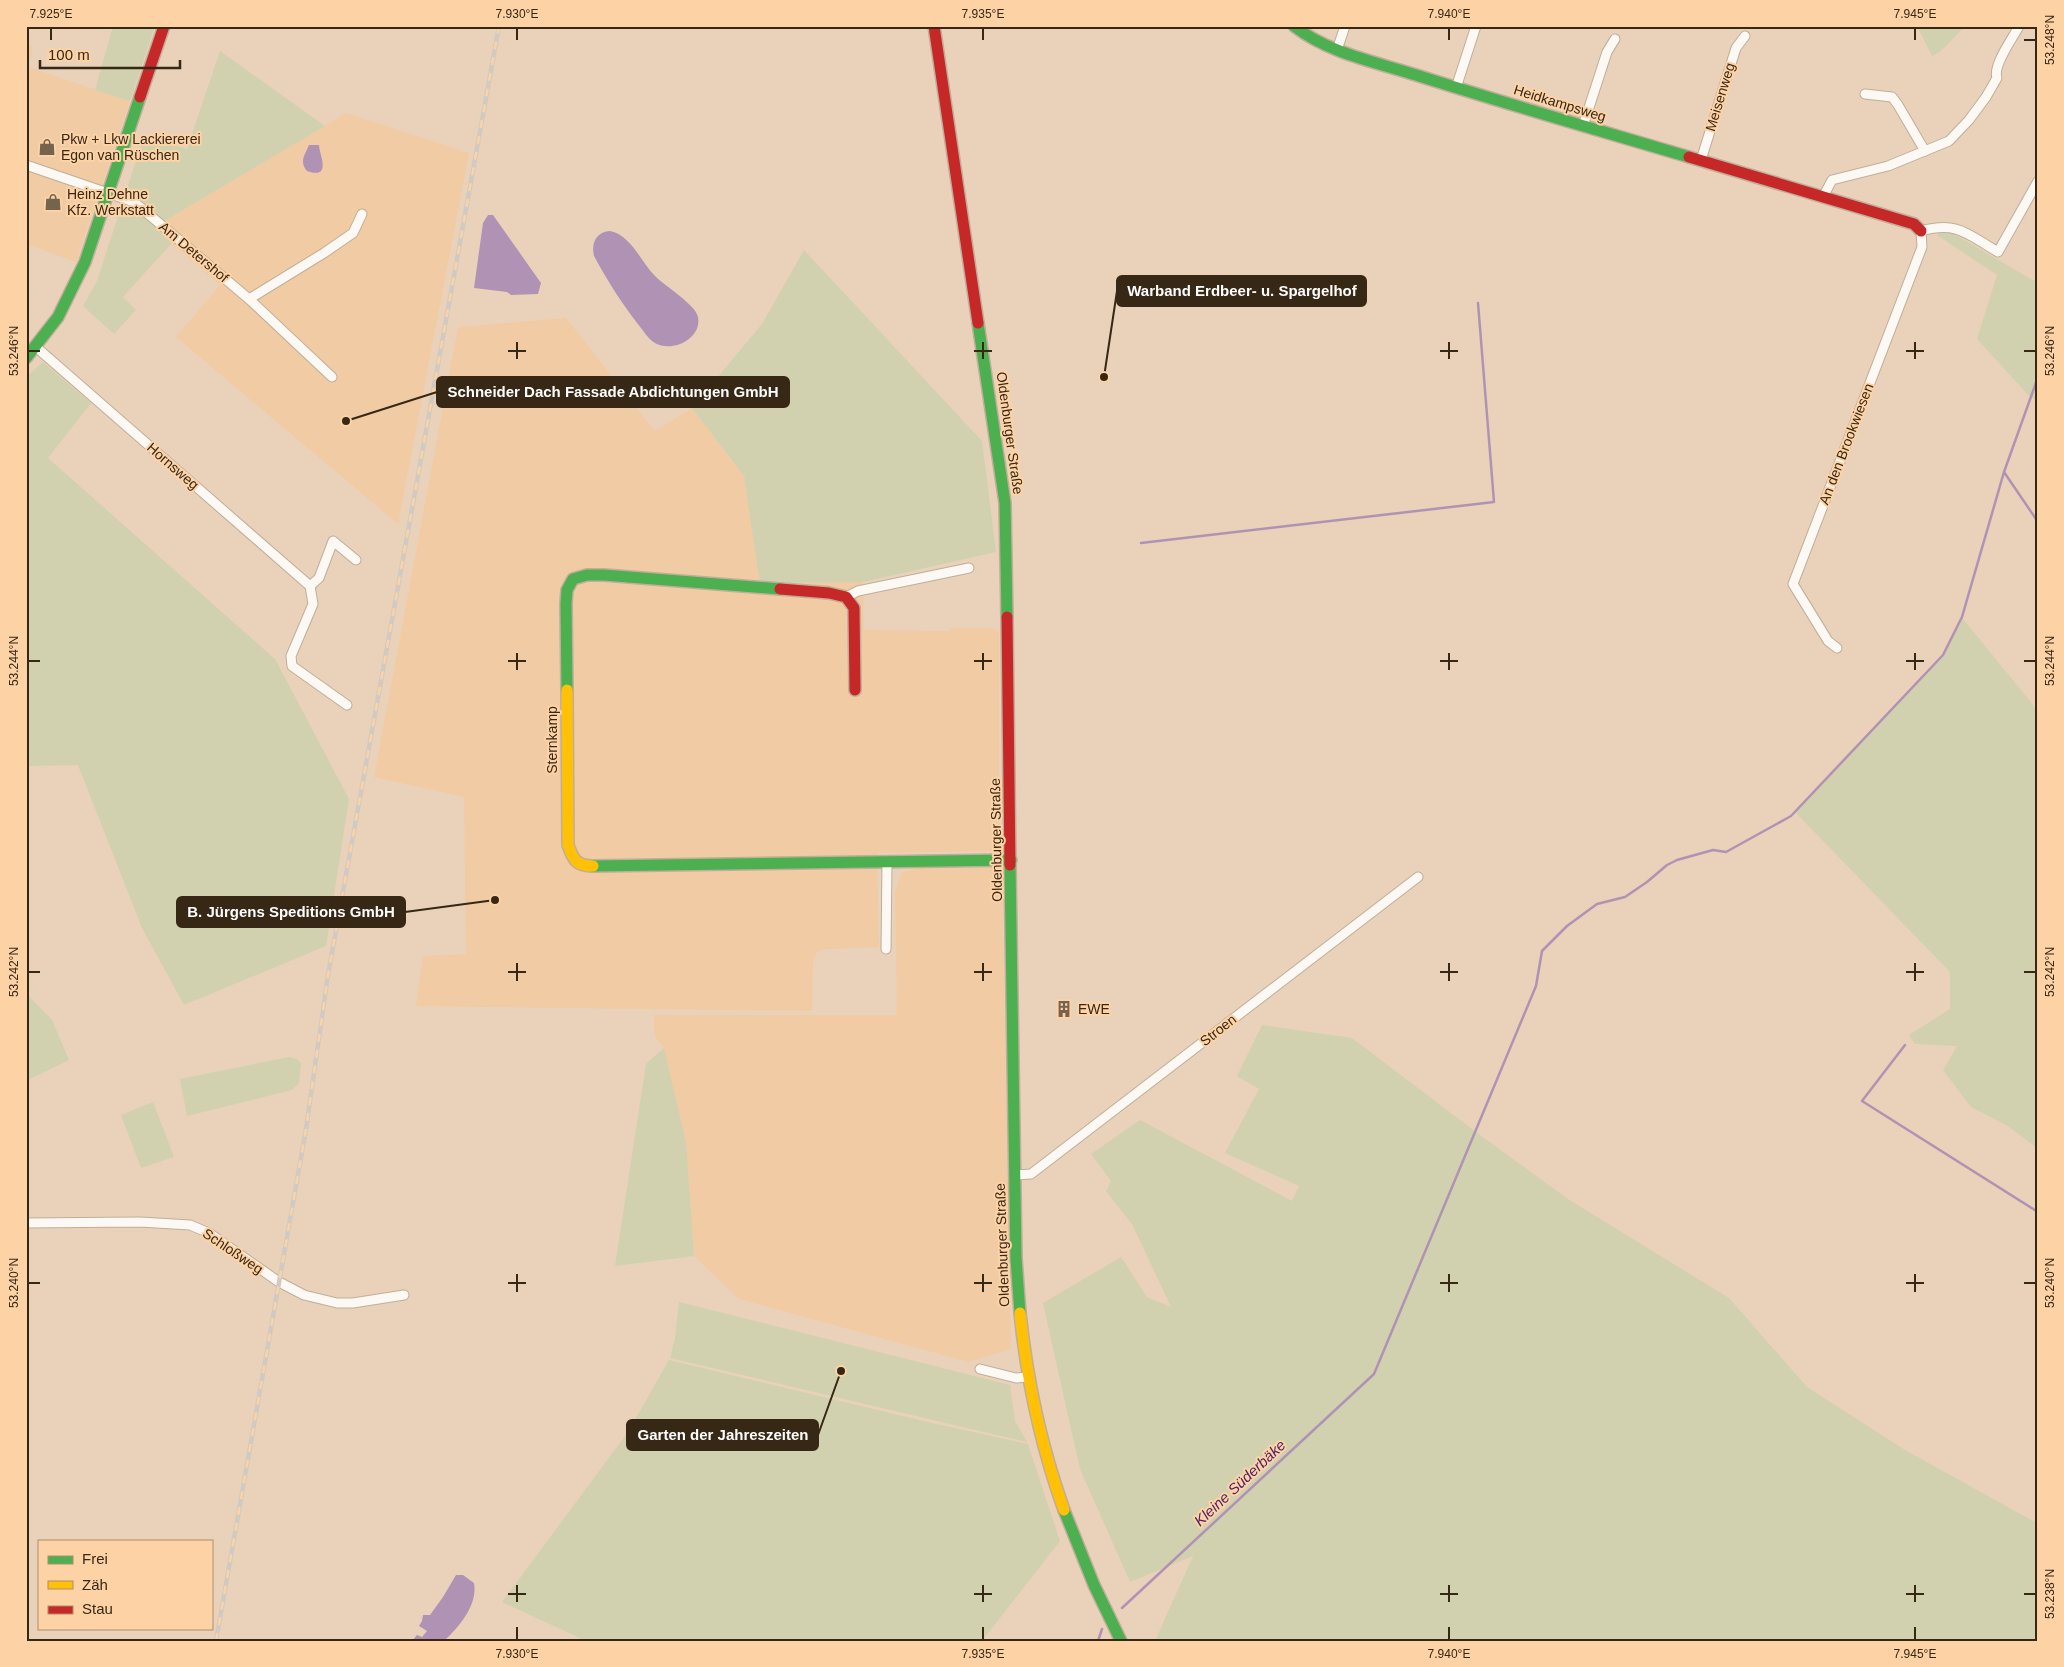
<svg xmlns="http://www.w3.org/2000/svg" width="2064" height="1667" viewBox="0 0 2064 1667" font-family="Helvetica,sans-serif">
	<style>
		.built { fill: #f0cba4 }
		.green { fill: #d1d1af }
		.water { fill: #b093b4 }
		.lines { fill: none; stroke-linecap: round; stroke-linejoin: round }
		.stream { stroke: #b093b4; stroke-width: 2.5 }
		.street-casing { stroke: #c0ae9a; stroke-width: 11 }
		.fast-casing { stroke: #c0ae9a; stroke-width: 14 }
		.slow-casing { stroke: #c0ae9a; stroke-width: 14 }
		.jam-casing { stroke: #c0ae9a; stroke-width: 14 }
		.street { stroke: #fcf8f4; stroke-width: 9 }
		.fast { stroke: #4caf50; stroke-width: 11 }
		.slow { stroke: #ffc107; stroke-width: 11 }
		.jam { stroke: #c62828; stroke-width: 11 }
		.rail-casing { stroke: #d0cac2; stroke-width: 4.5 }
		.rail { stroke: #fdd3a5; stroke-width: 2.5; stroke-dasharray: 8; stroke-linecap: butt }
		.ticks { fill: none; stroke: #372715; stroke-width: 2 }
		.labels { text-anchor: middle; stroke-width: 4; stroke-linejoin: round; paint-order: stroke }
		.street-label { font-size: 14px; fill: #372715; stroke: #fdd3a5 }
		.poi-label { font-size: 14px; fill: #372715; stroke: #fdd3a5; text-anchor: start }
		.water-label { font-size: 15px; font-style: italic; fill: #4d236b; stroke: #fdd3a5 }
		.leader { fill: none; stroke: #372715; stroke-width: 2 }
		.callout-dot { fill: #372715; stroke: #fdd3a5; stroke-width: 2 }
		.callout { fill: #372715; stroke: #372715; stroke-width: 2 }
		.callout-label { font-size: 15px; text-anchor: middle; font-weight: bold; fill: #fff }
		.neatline { fill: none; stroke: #372715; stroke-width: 2 }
		.ticks-label { font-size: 12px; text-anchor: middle; fill: #372715 }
	</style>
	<rect width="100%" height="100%" fill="#e9d2b9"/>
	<!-- built -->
	<g class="built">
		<polygon points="26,44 33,47 28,67 130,101 76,262 26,244 28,231 26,230"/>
		<polygon points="346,113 469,153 398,524 176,337 220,285 154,227"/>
		<polygon points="566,318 655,431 692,408 744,476 761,583 863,582 864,630 950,631 950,628 991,628 999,631 999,851 877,853 879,947 826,949 817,952 813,962 812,1011 416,1006 423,956 466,954 464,797 374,777 458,327"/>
		<polygon points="1002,866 1011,1349 968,1362 739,1299 694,1256 686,1142 664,1048 654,1035 654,1015 897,1015 895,892 902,872 923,867"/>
	</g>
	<!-- green -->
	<g class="green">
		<polygon points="113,26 155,26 130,101 95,90"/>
		<polygon points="1921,26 1965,26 1941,51 1932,56 1919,30"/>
		<polygon points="220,51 325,126 154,227 172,243 123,297 136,310 114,334 83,306 97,281 144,136 187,149"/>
		<polygon points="1945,229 2038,283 2038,401 2030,397 1977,339 1997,275 1937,235"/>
		<polygon points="804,250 982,441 996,552 863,582 760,583 744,476 692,408 762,324"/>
		<polygon points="43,362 91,403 48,458 275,659 349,799 326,946 184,1005 142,928 78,765 26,766 26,377"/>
		<polygon points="1963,619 2038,711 2038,1149 2008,1126 1971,1107 1943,1070 1957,1046 1915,1044 1909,1035 1950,1009 1950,972 1795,812 1943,655"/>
		<polygon points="26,993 52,1020 69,1060 26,1081"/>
		<polygon points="1262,1025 1352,1038 1476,1132 1568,1199 1729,1298 1807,1387 1905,1450 2035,1522 2038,1529 2038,1641 1155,1641 1193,1556 1130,1582 1080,1469 1043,1303 1121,1257 1147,1297 1171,1307 1132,1224 1106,1191 1111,1181 1091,1154 1140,1120 1292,1201 1299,1186 1225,1153 1259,1089 1237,1076"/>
		<polygon points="664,1048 686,1142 694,1256 615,1266 646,1064"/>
		<polygon points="289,1057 297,1059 301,1063 299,1083 292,1090 187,1116 180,1079"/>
		<polygon points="153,1102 174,1157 141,1168 121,1115"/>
		<polygon points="679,1302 1010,1385 1015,1421 1027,1442 670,1358 675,1338"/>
		<polygon points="669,1360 932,1423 1028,1444 1060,1541 982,1641 586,1641 502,1602 628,1432"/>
	</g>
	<!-- water -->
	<g class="water">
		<path d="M 309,145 L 319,145 C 319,154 333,180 307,171 C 299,161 305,155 309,145 Z"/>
		<polygon points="488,215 493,215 541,283 538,294 511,295 507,292 474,288 483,223"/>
		<path d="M 610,231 C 631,235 641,262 655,276 C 665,286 696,305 698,317 C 702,339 672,353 655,343 C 648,339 643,330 637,323 C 621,302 607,280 594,256 C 591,243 596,232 610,231 Z"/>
		<path d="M 456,1575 L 463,1575 L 474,1583 C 478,1605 459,1627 444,1641 L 412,1641 L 417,1635 L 422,1637 L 427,1631 L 419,1626 L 422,1621 L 423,1615 L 430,1615 L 443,1597 Z"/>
	</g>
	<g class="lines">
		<!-- stream -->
		<g class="stream">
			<polyline points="2004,472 2038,377"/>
			<polyline points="1141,543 1494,502 1478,303"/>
			<polyline points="1905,1045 1862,1101 2038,1212"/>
			<polyline points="1122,1608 1374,1374 1536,986 1542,951 1567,926 1597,904 1625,897 1647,882 1667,865 1677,860 1713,850 1726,852 1791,816 1943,655 1962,617 2004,472 2038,522"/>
			<polyline points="1098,1641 1102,1629"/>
		</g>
		<!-- street casing -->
		<g class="street-casing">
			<g id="street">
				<polyline points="1337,50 1345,26"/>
				<polyline points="1456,88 1476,26"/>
				<polyline points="1865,94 1892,97 1898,105 1925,151"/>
				<polyline points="1583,126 1607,52 1615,39"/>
				<polyline points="1701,160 1736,48 1745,36"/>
				<polyline points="26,165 134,202 249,299 332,377"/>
				<path d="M 1823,197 L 1832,180 L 1888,166 L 1949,141 L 1969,120 L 1986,97 L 1997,78 C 1992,66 2013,38 2019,26"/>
				<polyline points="249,299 324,253 353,233 362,214"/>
				<polyline points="36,347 310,586 313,604 291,656 292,666 347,705"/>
				<polyline points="310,586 319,578 333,541 356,560"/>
				<polyline points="846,597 858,591 969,568"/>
				<path d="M 1837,648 L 1828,641 L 1793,584 L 1922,247 L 1921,231 C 1958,221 1967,234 1998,252 L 2038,181"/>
				<polyline points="886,949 887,862"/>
				<polyline points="1015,1175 1031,1174 1418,877"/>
				<polyline points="26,1223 140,1222 190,1225 209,1233 279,1282 304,1295 337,1303 353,1303 404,1295"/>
				<polyline points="980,1369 1016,1378 1028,1377"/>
			</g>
		</g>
		<!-- fast casing -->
		<g class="fast-casing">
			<g id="fast">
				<path d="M 1294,26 C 1328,53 1376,62 1416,75 C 1507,104 1598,130 1689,157"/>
				<polyline points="978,323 1005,503 1007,617"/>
				<polyline points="26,358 58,317 85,262 140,97"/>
				<polyline points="567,690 566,604 567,590 573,579 587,575 604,575 780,589"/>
				<polyline points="1010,865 1016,1258 1020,1313"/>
				<polyline points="593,866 1011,860"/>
				<polyline points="1064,1510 1094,1585 1121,1641"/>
			</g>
		</g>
		<!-- slow casing -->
		<g class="slow-casing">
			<g id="slow">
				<path d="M 567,690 L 568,845 C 573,859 576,866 593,866"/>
				<path d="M 1020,1313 C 1027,1381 1041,1446 1064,1510"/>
			</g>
		</g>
		<!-- jam casing -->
		<g class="jam-casing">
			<g id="jam">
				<polyline points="934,26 978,323"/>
				<polyline points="140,97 164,26"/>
				<polyline points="1689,157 1914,224 1921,231"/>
				<polyline points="780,589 829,593 846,597 854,608 855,690"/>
				<polyline points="1007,617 1010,865"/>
			</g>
		</g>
		<!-- street -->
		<use href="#street" class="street"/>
		<!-- fast -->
		<use href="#fast" class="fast"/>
		<!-- slow -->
		<use href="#slow" class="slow"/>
		<!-- jam -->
		<use href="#jam" class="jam"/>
		<!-- rail casing -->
		<g class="rail-casing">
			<polyline id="rail" points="216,1641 306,1129 328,975 499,26"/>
		</g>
		<!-- rail -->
		<use href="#rail" class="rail"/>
	</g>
	<!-- ticks -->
	<path class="ticks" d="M 51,28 L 51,40M 517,28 L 517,40M 983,28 L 983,40M 1449,28 L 1449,40M 1915,28 L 1915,40M 2024,40 L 2036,40M 517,342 L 517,359M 983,342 L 983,359M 1449,342 L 1449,359M 1915,342 L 1915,359M 28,351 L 40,351M 508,351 L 526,351M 974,351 L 992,351M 1440,351 L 1458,351M 1906,351 L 1924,351M 2024,351 L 2036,351M 517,653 L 517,670M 983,653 L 983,670M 1449,653 L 1449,670M 1915,653 L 1915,670M 28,661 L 40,661M 508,661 L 526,661M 974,661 L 992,661M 1440,661 L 1458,661M 1906,661 L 1924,661M 2024,661 L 2036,661M 517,963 L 517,981M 983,963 L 983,981M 1449,963 L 1449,981M 1915,963 L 1915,981M 28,972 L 40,972M 508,972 L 526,972M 974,972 L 992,972M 1440,972 L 1458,972M 1906,972 L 1924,972M 2024,972 L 2036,972M 517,1274 L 517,1292M 983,1274 L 983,1292M 1449,1274 L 1449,1292M 1915,1274 L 1915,1292M 28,1283 L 40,1283M 508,1283 L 526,1283M 974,1283 L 992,1283M 1440,1283 L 1458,1283M 1906,1283 L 1924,1283M 2024,1283 L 2036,1283M 517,1585 L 517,1602M 983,1585 L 983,1602M 1449,1585 L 1449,1602M 1915,1585 L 1915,1602M 508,1594 L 526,1594M 974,1594 L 992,1594M 1440,1594 L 1458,1594M 1906,1594 L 1924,1594M 2024,1594 L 2036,1594M 517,1627 L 517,1640M 983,1627 L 983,1640M 1449,1627 L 1449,1640M 1915,1627 L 1915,1640"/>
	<!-- icons -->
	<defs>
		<g id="shop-bare" transform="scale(1.35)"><path d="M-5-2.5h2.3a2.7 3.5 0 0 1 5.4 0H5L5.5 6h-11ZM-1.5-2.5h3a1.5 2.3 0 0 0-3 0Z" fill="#75634e" stroke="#fdd3a5" stroke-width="2.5" paint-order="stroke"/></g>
		<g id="building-bare" transform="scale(1.35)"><path d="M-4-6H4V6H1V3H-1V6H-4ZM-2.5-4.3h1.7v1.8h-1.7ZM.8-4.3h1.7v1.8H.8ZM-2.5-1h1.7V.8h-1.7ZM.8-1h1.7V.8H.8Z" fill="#75634e" stroke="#fdd3a5" stroke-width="2.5" paint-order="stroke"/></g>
	</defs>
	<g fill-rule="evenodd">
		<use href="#shop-bare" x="47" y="147"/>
		<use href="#shop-bare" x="53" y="202"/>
		<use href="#building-bare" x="1064" y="1009"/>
	</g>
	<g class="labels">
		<!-- street labels -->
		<g class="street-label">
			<text transform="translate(1720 97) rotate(-73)" y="5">Meisenweg</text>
			<text transform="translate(1560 103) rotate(17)" y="5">Heidkampsweg</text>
			<text transform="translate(194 252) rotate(40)" y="5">Am Detershof</text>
			<text transform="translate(1010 433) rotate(82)" y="5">Oldenburger Straße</text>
			<text transform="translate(1846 444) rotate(-69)" y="5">An den Brookwiesen</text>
			<text transform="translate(173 466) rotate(41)" y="5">Hornsweg</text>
			<text transform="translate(552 740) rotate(-90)" y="5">Sternkamp</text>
			<text transform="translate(996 840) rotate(-91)" y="5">Oldenburger Straße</text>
			<text transform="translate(1218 1030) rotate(-38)" y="5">Stroen</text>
			<text transform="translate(1002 1245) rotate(-92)" y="5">Oldenburger Straße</text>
			<text transform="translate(233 1251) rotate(34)" y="5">Schloßweg</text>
		</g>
		<!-- poi labels -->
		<g class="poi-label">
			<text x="61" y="144">Pkw + Lkw Lackiererei<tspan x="61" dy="16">Egon van Rüschen</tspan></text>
			<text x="67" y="199">Heinz Dehne<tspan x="67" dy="16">Kfz. Werkstatt</tspan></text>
			<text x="1078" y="1014">EWE</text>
		</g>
		<!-- water labels -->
		<g class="water-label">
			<text transform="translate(1240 1483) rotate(-43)" y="5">Kleine Süderbäke</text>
		</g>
	</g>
	<!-- callouts -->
	<path class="leader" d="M1104 377L1117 291M346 421L437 392M495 900L405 912M841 1371L818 1435"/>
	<g class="callout-dot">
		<circle cx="1104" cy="377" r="5"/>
		<circle cx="346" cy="421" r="5"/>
		<circle cx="495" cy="900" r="5"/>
		<circle cx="841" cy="1371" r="5"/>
	</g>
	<g class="callout">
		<rect x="1117" y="276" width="249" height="30" rx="5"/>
		<rect x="437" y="377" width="352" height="30" rx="5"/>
		<rect x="177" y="897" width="228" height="30" rx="5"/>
		<rect x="627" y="1420" width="191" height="30" rx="5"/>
	</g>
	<g class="callout-label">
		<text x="1242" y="296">Warband Erdbeer- u. Spargelhof</text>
		<text x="613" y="397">Schneider Dach Fassade Abdichtungen GmbH</text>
		<text x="291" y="917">B. Jürgens Speditions GmbH</text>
		<text x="723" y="1440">Garten der Jahreszeiten</text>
	</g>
	<!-- border -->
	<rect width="2064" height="1667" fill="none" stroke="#fdd3a5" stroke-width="55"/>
	<!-- legend -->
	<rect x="38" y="1540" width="175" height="90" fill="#fdd3a5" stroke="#ae8e6b"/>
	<rect x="48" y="1556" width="25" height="8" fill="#4caf50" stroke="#ae8e6b"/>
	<text x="82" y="1564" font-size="15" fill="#372715">Frei</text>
	<rect x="48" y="1581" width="25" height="8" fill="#ffc107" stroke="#ae8e6b"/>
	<text x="82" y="1590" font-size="15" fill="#372715">Zäh</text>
	<rect x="48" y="1606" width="25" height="8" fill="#c62828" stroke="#ae8e6b"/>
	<text x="82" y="1614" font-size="15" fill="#372715">Stau</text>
	<!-- scale -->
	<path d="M40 60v8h140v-8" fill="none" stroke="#372715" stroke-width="2.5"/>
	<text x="48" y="60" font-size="15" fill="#372715" stroke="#fdd3a5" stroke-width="4" paint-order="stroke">100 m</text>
	<rect x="28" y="28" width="2008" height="1612" class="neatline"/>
	<g class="ticks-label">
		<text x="51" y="18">7.925°E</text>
		<text x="517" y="18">7.930°E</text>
		<text x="983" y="18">7.935°E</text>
		<text x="1449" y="18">7.940°E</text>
		<text x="1915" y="18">7.945°E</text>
		<text transform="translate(2050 40) rotate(-90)" y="4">53.248°N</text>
		<text transform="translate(14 351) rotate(-90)" y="4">53.246°N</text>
		<text transform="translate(2050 351) rotate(-90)" y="4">53.246°N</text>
		<text transform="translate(14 661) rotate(-90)" y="4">53.244°N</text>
		<text transform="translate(2050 661) rotate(-90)" y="4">53.244°N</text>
		<text transform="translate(14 972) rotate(-90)" y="4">53.242°N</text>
		<text transform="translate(2050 972) rotate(-90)" y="4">53.242°N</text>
		<text transform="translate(14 1283) rotate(-90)" y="4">53.240°N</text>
		<text transform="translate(2050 1283) rotate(-90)" y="4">53.240°N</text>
		<text transform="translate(2050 1594) rotate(-90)" y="4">53.238°N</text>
		<text x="517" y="1658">7.930°E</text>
		<text x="983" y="1658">7.935°E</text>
		<text x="1449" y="1658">7.940°E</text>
		<text x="1915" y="1658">7.945°E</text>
	</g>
</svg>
